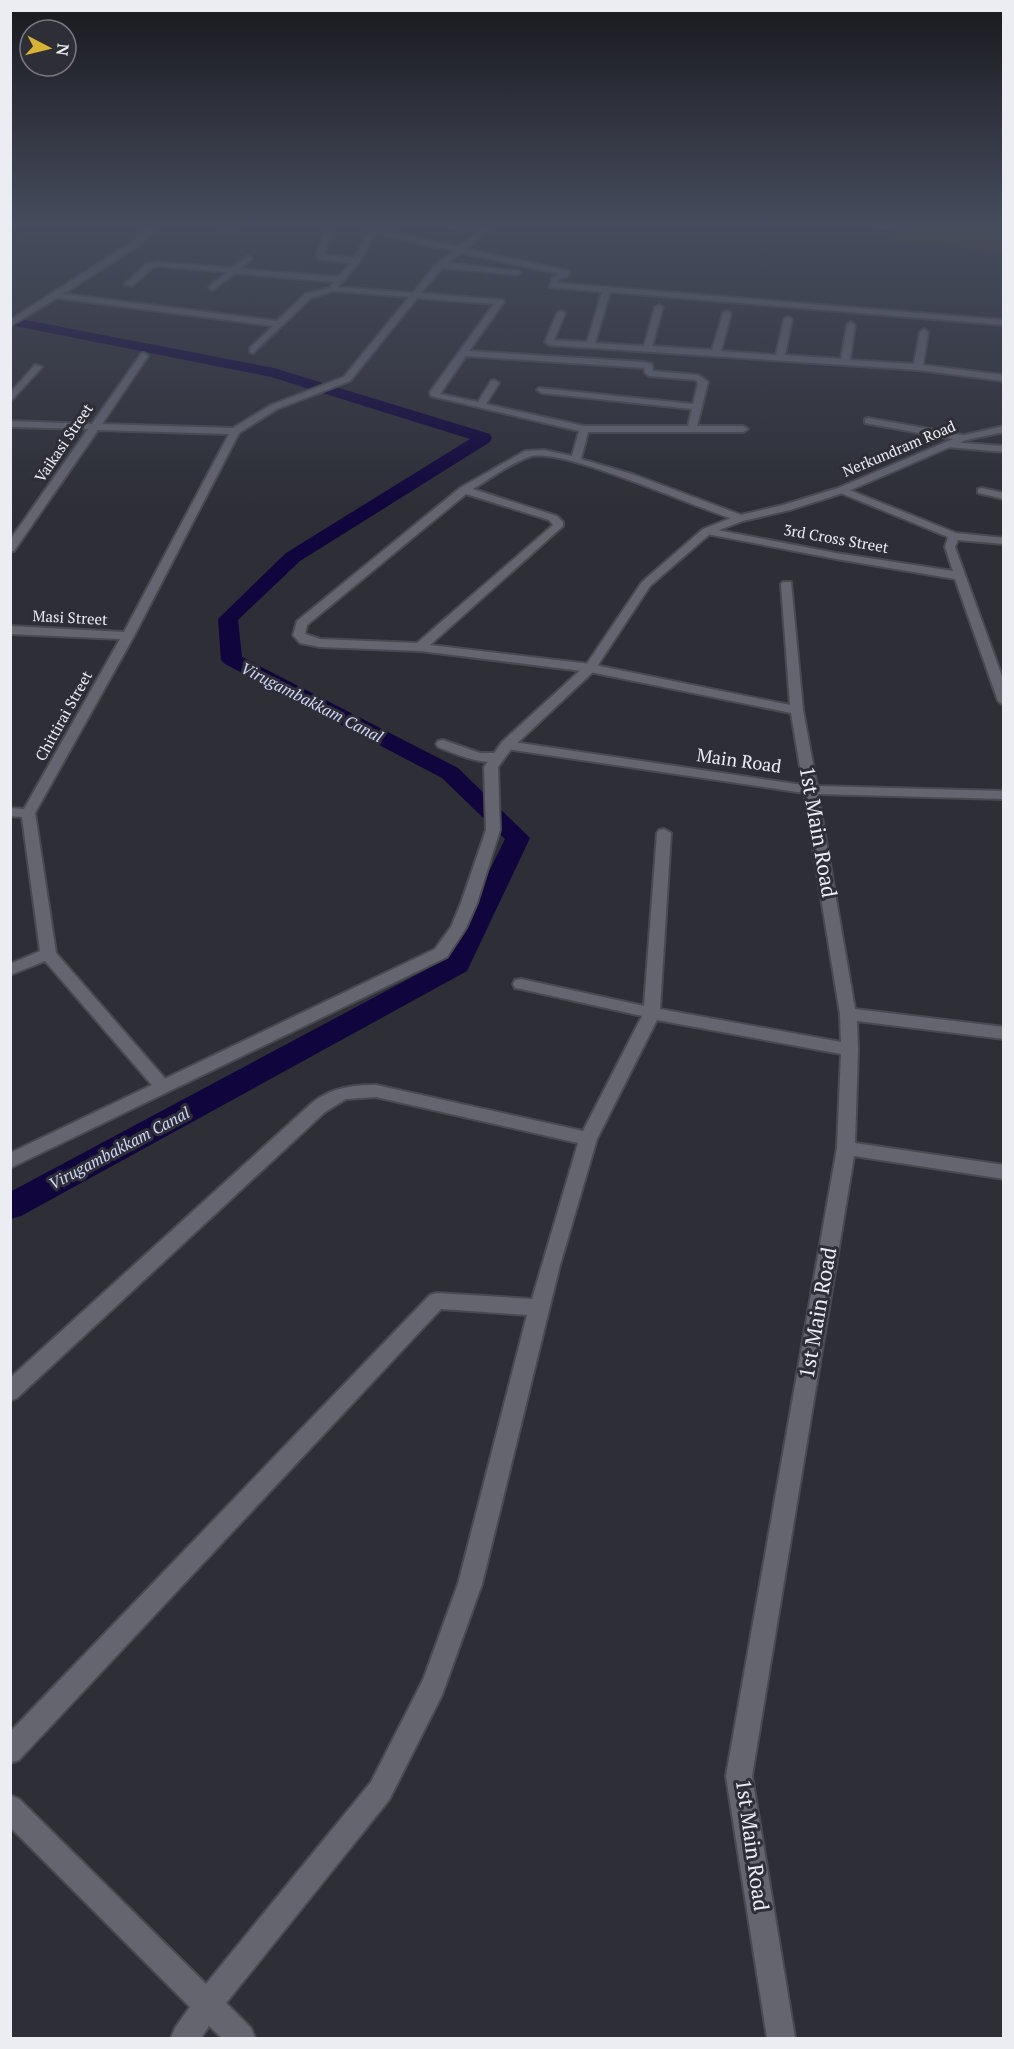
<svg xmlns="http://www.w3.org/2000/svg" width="1014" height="2049" viewBox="0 0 1014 2049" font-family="'PT Serif',serif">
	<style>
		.green { fill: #483d13 }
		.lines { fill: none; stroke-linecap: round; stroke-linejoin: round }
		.canal { fill: #10053c; fill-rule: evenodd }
		.minor-casing { stroke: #494a50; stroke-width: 4 }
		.tertiary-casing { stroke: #494a50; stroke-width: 4 }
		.minor { fill: #64656f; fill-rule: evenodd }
		.tertiary { fill: #64656f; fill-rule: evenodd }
		.labels { text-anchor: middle; stroke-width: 6; stroke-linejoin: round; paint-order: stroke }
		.far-street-label { font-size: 15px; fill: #ecedf3; stroke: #2d2e36 }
		.far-water-label { font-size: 16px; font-style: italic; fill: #d2d6fb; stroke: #2d2e36 }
		.street-label { font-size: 18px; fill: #ecedf3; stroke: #2d2e36 }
		.near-street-label { font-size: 21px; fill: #ecedf3; stroke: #2d2e36 }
	</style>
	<rect width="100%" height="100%" fill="#2d2e36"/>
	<!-- green -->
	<polygon class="green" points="917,223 1003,223 1003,251 884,241"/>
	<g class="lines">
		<!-- canal -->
		<g class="canal">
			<polygon points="14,223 27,223 14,237 10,238 10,226"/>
			<polygon points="10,317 274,368 490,434 492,438 490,442 300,561 238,620 242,657 458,768 530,838 467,971 21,1216 10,1219 10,1192 446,959 505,839 442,778 225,664 221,660 218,619 286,553 470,439 271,377 10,325"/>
		</g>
		<!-- minor casing -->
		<g class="minor-casing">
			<g id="minor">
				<path d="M 154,223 L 162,223 L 138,246 L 63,294 L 277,321 L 305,294 L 329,288 L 334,282 L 235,273 L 213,290 L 209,288 L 210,286 L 227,272 L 157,266 L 152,268 L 132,286 L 125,284 L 146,264 L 157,262 L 231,268 L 248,256 L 252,258 L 240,269 L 338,277 L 351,263 L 318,259 L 316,254 L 329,223 L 336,223 L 324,255 L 354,258 L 373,223 L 380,223 L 377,230 L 458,247 L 479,232 L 415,223 L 442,223 L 488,228 L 488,232 L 466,249 L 569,271 L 569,275 L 559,279 L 558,283 L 1004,320 L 1004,325 L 610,292 L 595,343 L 644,346 L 655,307 L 659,305 L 663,307 L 652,346 L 712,350 L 723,313 L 727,311 L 731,313 L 721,351 L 776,355 L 784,319 L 788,317 L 792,319 L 785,355 L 841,359 L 847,325 L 851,322 L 855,325 L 850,360 L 914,364 L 920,332 L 924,329 L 928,332 L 923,365 L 1004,375 L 1004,381 L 918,370 L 549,345 L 545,342 L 557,313 L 561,311 L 565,313 L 554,340 L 587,342 L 602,292 L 550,287 L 552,278 L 559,274 L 461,253 L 447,263 L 517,271 L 521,273 L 517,275 L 442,268 L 421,293 L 503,300 L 504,302 L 469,351 L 644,362 L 652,364 L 653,371 L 698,375 L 708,382 L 697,426 L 743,426 L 748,429 L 743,432 L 588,432 L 581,459 L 635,475 L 744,516 L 745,518 L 740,521 C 701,511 560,445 529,457 C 509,464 490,479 473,489 L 557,516 L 563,522 L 563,526 L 430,645 L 590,664 L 790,705 L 781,584 L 783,582 L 791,582 L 803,710 L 817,786 L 1004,791 L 1004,799 L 818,794 L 855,1009 L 1004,1027 L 1004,1039 L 857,1021 L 858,1050 L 855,1143 L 1004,1165 L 1004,1179 L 854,1156 L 752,1776 L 795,2038 L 767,2038 L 726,1776 L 837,1148 L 841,1054 L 657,1020 L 597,1139 L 560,1265 L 482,1584 L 442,1695 L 389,1800 L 226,2003 L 251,2028 L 255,2038 L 222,2038 L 209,2026 L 201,2038 L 171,2038 L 175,2028 L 190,2007 L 10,1827 L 10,1795 L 19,1799 L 206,1984 L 371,1782 L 423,1680 L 458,1584 L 527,1315 L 441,1309 L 19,1760 L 10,1763 L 10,1732 L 430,1295 L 437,1293 L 532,1299 L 578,1143 L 376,1097 L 346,1099 L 325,1112 L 17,1398 L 10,1401 L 10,1378 L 313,1102 C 332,1088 352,1085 376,1085 L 583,1131 L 642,1016 L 521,989 L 515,988 L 513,984 L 515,980 L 521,979 L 644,1006 L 657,833 L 659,830 L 664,829 L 671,833 L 660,1009 L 841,1042 L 840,1014 L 804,793 L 507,749 L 500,745 L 507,741 L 803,785 L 791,713 L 590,672 L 420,651 L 320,647 L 300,643 L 293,635 L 297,621 L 460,488 L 525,451 L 544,450 L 572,456 L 579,431 L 431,396 L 430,392 L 494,304 L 417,298 L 350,381 L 277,409 L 239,433 L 134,636 L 35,813 L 56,953 L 169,1083 L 172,1087 L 169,1091 L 163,1093 L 157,1091 L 45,961 L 10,975 L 10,964 L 40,951 L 22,817 L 10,816 L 10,808 L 24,809 L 120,639 L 10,634 L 10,626 L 124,632 L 229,434 L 98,430 L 14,551 L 10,552 L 10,540 L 88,429 L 10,427 L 10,421 L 92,424 L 141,354 L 144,353 L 148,356 L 102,424 L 233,428 L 271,405 L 344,377 L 409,297 L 333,291 L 311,298 L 253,353 L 250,352 L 250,348 L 273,326 L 57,298 L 10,326 L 10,320 L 132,242 ZM 375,234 L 454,251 L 435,265 L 413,293 L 338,287 L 360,261 ZM 466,356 L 644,368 L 645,373 L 649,376 L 696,380 L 698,383 L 693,404 L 539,388 L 537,390 L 542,393 L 692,409 L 688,426 L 584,426 L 486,404 L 499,383 L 494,380 L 491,381 L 478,402 L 440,394 ZM 466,494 L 549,520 L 553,525 L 417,643 L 320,639 L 305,634 L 307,625 Z"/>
				<polygon points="229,223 236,223 229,233 223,233"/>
				<polygon points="831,223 896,223 890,229"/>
				<polygon points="35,365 42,367 10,402 10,393"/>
				<polygon points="868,418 963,435 968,438 963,441 865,423 865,419"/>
				<polygon points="950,442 1004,446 1004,452 947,447 945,445"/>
				<polygon points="842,487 956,533 1004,538 1004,544 958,540 955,547 1004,682 1004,705 998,701 955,579 836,559 707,534 702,531 707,528 836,553 953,571 945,547 948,537 838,492 837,490"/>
				<polygon points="982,488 1004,493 1004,499 978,493 978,489"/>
				<path d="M 443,740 L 480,753 L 498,753 L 505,757 C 490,770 454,753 438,747 L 436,744 L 438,741 Z"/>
			</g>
		</g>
		<!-- tertiary casing -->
		<g class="tertiary-casing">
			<polygon id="tertiary" points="1004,426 1004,432 966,440 846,492 790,510 743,521 711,533 650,586 594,671 512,748 498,767 500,830 477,903 466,928 447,957 10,1168 10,1153 435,949 451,927 461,903 486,830 484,767 502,742 586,665 642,582 703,529 736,516 783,505 838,488 960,436"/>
		</g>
		<!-- minor -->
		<use href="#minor" class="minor"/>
		<!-- tertiary -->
		<use href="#tertiary" class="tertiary"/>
	</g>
	<!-- sky -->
	<linearGradient id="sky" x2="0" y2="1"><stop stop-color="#19191e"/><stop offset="0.44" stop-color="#464c5d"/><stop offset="1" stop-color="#464c5d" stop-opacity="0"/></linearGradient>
	<rect width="1014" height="510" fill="url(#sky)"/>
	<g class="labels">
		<!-- far-street labels -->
		<g class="far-street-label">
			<text transform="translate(64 443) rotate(-56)" y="5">Vaikasi Street</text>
			<text transform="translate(899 449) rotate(-23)" y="5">Nerkundram Road</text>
			<text transform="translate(836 539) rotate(10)" y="5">3rd Cross Street</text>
			<text transform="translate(70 618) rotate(3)" y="5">Masi Street</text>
			<text transform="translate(64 716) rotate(-61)" y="5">Chittirai Street</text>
		</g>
		<!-- far-water labels -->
		<g class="far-water-label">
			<text transform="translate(312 702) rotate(27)" y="6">Virugambakkam Canal</text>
			<text transform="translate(119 1148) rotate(-28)" y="6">Virugambakkam Canal</text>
		</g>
		<!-- street labels -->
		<g class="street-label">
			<text transform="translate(739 761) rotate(8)" y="6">Main Road</text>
		</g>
		<!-- near-street labels -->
		<g class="near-street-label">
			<text transform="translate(818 832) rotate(80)" y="7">1st Main Road</text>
			<text transform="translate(818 1313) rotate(-80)" y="7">1st Main Road</text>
			<text transform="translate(752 1845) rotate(82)" y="7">1st Main Road</text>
		</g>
	</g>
	<!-- border -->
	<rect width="1014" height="2049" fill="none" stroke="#ecedf3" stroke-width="24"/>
	<!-- north arrow -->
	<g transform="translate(48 48) rotate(97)"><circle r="28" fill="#2d2e36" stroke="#797a82" stroke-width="1.5"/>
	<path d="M0-4.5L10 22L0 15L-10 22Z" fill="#d7b434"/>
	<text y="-9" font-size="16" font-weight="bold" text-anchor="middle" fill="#ecedf3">N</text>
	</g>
</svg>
